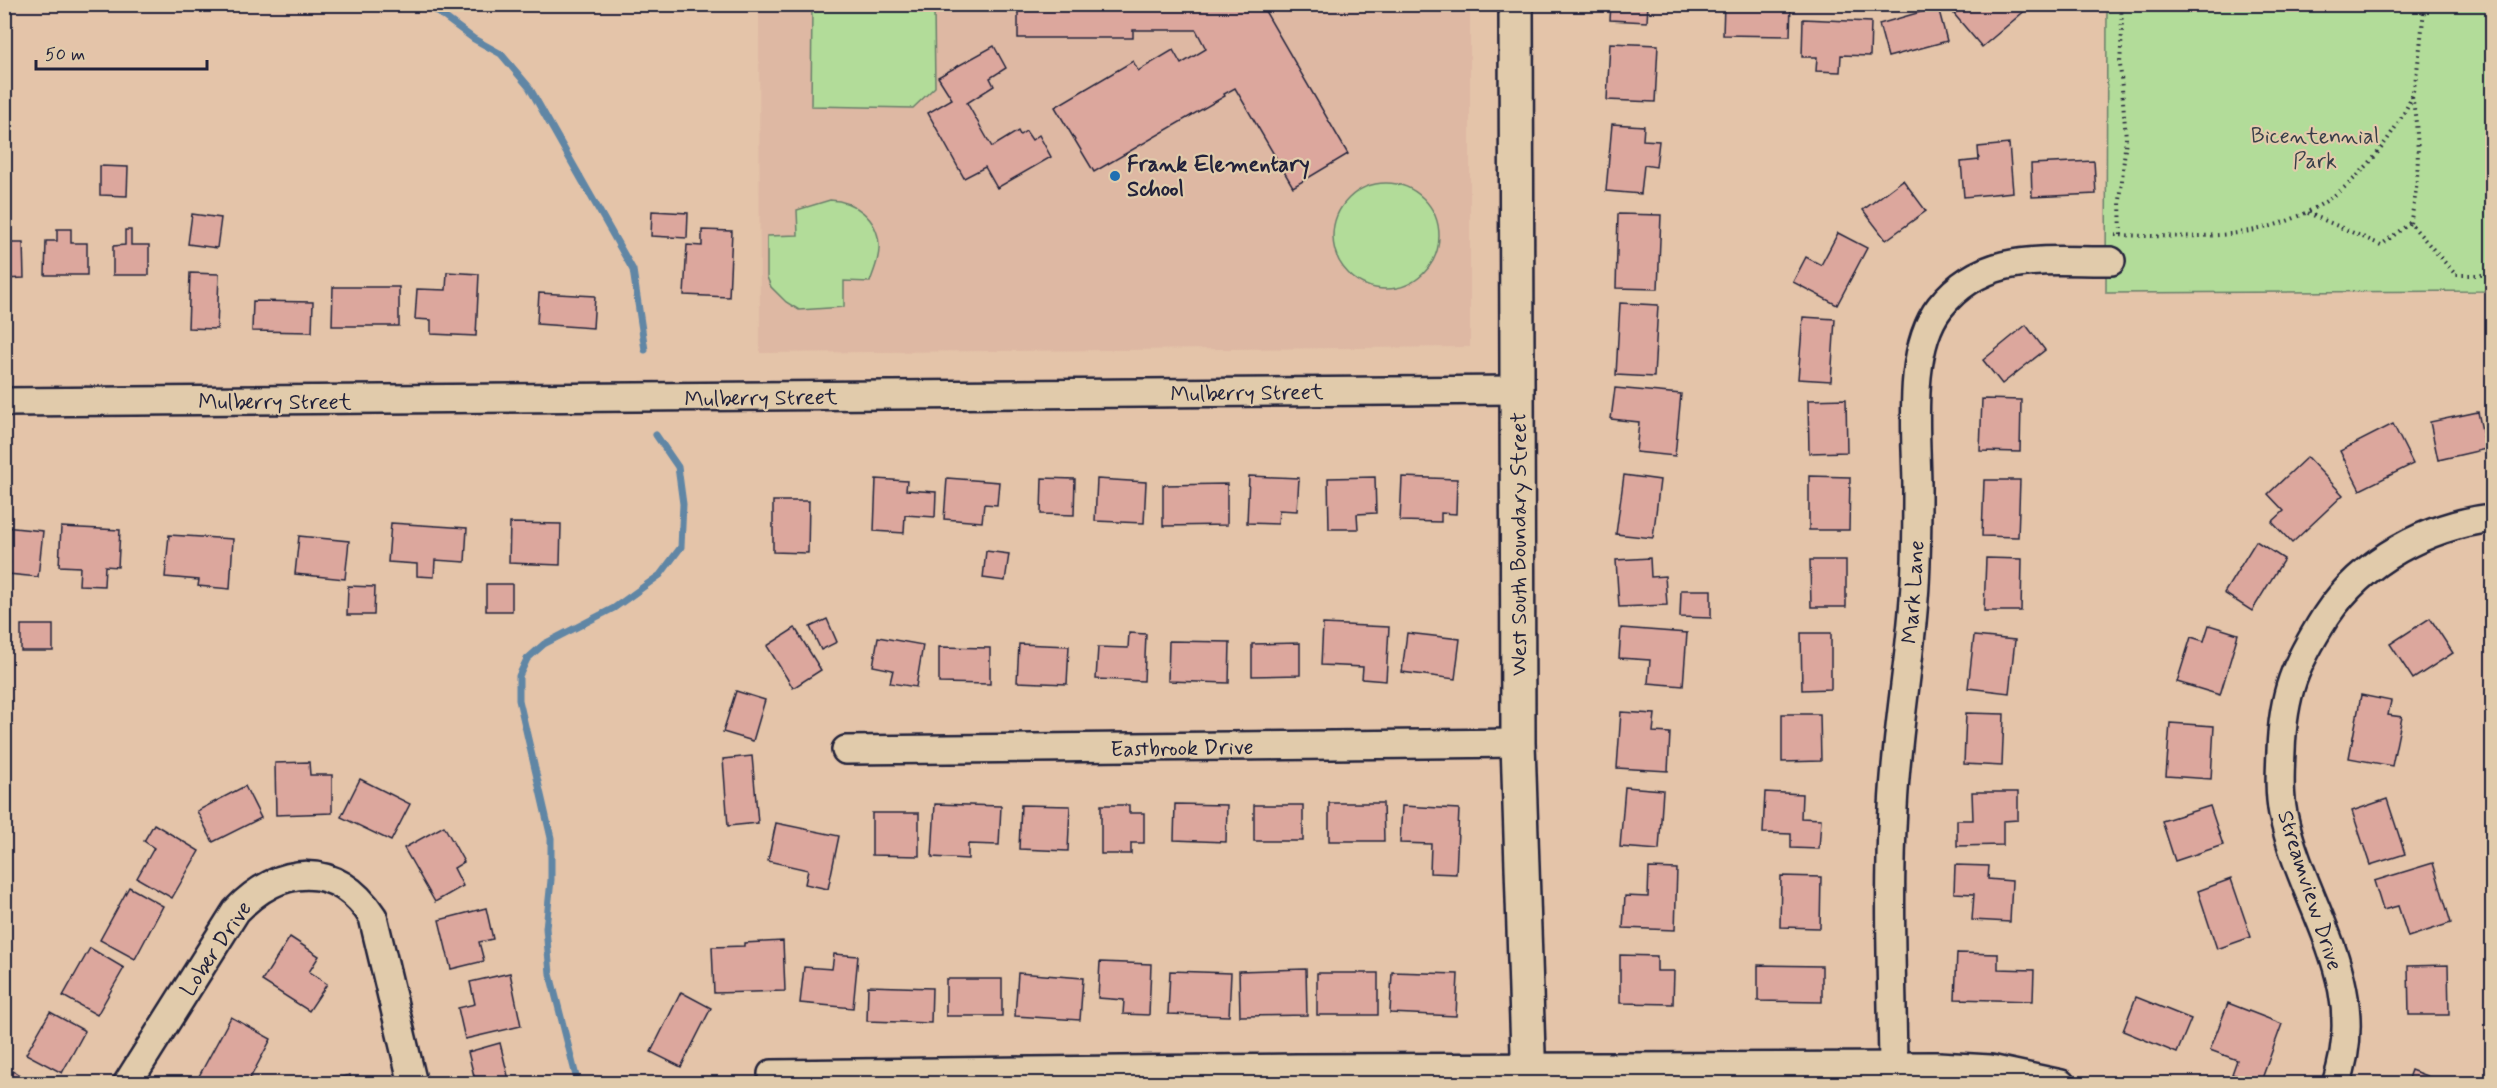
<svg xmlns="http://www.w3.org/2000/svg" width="2497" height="1088" viewBox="0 0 2497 1088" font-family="Mynerve,sans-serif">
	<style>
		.built { fill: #deb8a3 }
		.green { fill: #b2dc99; stroke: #6a7f6a; stroke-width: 1.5 }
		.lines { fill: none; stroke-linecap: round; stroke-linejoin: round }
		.stream { stroke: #6186a5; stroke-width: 7 }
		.building { fill: #dca79d; stroke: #22223b; stroke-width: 1.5 }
		.street-casing { stroke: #22223b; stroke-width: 32 }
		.secondary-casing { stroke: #22223b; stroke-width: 38 }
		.path { stroke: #22223b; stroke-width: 4; stroke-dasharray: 1.5 4.5; stroke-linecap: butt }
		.street { stroke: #e1cbab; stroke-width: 27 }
		.secondary { stroke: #e1cbab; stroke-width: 33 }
		.poi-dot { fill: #1f6fb2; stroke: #e1cbab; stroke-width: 2 }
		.labels { text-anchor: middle; stroke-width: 4.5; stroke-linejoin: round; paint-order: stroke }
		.park-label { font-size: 22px; fill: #383e49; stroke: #e1cbab }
		.poi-label { font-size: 22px; font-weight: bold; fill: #22223b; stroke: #e1cbab; text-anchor: start }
		.street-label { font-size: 22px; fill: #22223b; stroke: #e1cbab }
	</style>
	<rect width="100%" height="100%" fill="#e4c4a9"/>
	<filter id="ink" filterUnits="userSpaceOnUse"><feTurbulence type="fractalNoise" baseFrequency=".0167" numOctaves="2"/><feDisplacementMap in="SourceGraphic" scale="12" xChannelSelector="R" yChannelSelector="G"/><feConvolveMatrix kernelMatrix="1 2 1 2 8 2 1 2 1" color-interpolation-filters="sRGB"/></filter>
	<g filter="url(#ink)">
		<!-- built -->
		<polygon class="built" points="759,5 1470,5 1470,347 760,353"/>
		<!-- green -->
		<g class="green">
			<polygon points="926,4 934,9 935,87 913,108 811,106 812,5"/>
			<polygon points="2107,5 2492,5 2492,291 2106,293"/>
			<circle cx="1386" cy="236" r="53"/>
			<path d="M 830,200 C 855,201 877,218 879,244 C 880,257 874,270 870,282 L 844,281 L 844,307 L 799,310 L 786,302 L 771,287 L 767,277 L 767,236 L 798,235 L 797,210 Z"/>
		</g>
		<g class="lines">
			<!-- stream -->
			<g class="stream">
				<polyline points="427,4 474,39 501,54 529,87 633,270 645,350"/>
				<polyline points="578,1084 550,974 546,928 551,880 551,838 519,700 519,676 527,659 544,644 614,608 660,575 681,547 683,504 678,467 656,435"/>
			</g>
		</g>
		<!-- building -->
		<g class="building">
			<polygon points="1018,4 1261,4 1348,154 1293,187 1235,88 1224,94 1225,96 1094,172 1055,107 1133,61 1138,71 1173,50 1181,64 1206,49 1196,30 1133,30 1133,38 1018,38"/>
			<polygon points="1611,4 1648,4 1647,22 1610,20"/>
			<polygon points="1724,4 1791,4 1790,36 1723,35"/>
			<polygon points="1965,4 2026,4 2028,8 1982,47 1954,14"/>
			<polygon points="1938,7 1947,41 1888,57 1879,24"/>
			<polygon points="1803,19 1871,22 1870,56 1841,55 1840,72 1816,71 1817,57 1802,57"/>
			<polygon points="1610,43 1658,45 1655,102 1607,100"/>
			<polygon points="994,46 1006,68 990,78 994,86 967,103 992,147 1018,131 1020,135 1026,131 1032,140 1039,135 1051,157 997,188 985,167 964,178 928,113 952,99 938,77"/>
			<polygon points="1612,124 1644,126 1643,140 1659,141 1656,167 1644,165 1641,194 1606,191"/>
			<polygon points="2009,144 2013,192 1964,197 1961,162 1979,160 1978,147"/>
			<polygon points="2094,161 2096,194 2032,197 2031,164"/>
			<polygon points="100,166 128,167 127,196 100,195"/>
			<polygon points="1903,180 1926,211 1886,240 1863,210"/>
			<polygon points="652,211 688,213 687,238 651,236"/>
			<polygon points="192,214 221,218 217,248 188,244"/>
			<polygon points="1618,214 1661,215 1658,289 1616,288"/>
			<polygon points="57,229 71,229 71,243 87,243 87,275 45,275 46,241 57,241"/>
			<polygon points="4,230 10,230 11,243 23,243 24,278 4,279"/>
			<polygon points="125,230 131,230 131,245 149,245 149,275 113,275 113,246 125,245"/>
			<polygon points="702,230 732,231 729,297 684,295 687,245 702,246"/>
			<polygon points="1838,233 1867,248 1837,305 1793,282 1806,257 1821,265"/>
			<polygon points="447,272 479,274 476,336 431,334 431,320 415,319 417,289 446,290"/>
			<polygon points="190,273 219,274 217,329 188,328"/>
			<polygon points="333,287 399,287 399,326 332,326"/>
			<polygon points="539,293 595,296 593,328 537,324"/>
			<polygon points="253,301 313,302 312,332 252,331"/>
			<polygon points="1620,303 1658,305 1654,377 1616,375"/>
			<polygon points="1803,317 1835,319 1831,381 1798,379"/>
			<polygon points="2026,325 2045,350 2002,384 1983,360"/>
			<polygon points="1615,388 1681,394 1675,456 1636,452 1639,422 1611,419"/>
			<polygon points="1846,399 1847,452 1809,453 1808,400"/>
			<polygon points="1982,399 2021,400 2020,452 1980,451"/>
			<polygon points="2478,412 2486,449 2438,460 2430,422"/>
			<polygon points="2393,424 2413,464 2360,490 2340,451"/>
			<polygon points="2307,457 2343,495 2292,543 2272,522 2284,511 2268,494"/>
			<polygon points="1624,475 1660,480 1653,538 1616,534"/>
			<polygon points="1249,476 1299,478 1297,511 1279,510 1278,524 1247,523"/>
			<polygon points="1809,476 1850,477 1849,530 1809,530"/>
			<polygon points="1375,477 1376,513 1357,514 1358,529 1329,529 1328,478"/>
			<polygon points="1402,477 1457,479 1456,514 1441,513 1441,522 1400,521"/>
			<polygon points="947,478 999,482 997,505 984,504 982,522 944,519"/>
			<polygon points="1042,478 1075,479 1074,515 1041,514"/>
			<polygon points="876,479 907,481 906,490 936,492 935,517 905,515 904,533 874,531"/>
			<polygon points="1097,479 1146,482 1144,523 1095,521"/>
			<polygon points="1984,480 2020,480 2018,537 1982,536"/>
			<polygon points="1227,484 1227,525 1163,526 1163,485"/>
			<polygon points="773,501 809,501 808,553 773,552"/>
			<polygon points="391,523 467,528 465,562 435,560 434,577 417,576 417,564 388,562"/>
			<polygon points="510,523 561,524 560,565 509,563"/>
			<polygon points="4,527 43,531 38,577 8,574 10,562 4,562"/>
			<polygon points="61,527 120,530 118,567 105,566 104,586 79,585 80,567 59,566"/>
			<polygon points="169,535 233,539 230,589 198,586 199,580 165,577"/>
			<polygon points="299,536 349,541 345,579 295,574"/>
			<polygon points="2256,541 2284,559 2252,611 2224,593"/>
			<polygon points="986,551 1009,554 1005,581 983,578"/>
			<polygon points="1650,558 1651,577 1665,576 1667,605 1619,607 1616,560"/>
			<polygon points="1986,558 2022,559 2021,611 1984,611"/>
			<polygon points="1810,560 1846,560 1846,607 1811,607"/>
			<rect x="486" y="584" width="26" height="27"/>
			<polygon points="348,586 375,587 374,615 347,615"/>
			<polygon points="1681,590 1711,590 1711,618 1680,617"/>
			<polygon points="2430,618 2453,653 2413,679 2390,644"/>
			<polygon points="827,619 837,642 821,650 810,627"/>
			<polygon points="1323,624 1389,627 1386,681 1362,679 1363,667 1321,665"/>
			<rect x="21" y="625" width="32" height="26"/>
			<polygon points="2209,625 2238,634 2220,695 2177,682 2191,637 2204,641"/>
			<polygon points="795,628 821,670 793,688 767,646"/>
			<polygon points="1621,628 1687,633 1683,686 1648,683 1650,660 1619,658"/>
			<polygon points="1129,633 1146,634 1144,681 1096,679 1098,647 1128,648"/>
			<polygon points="1407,633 1460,639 1455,679 1402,672"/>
			<polygon points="1801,633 1831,633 1831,689 1802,690"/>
			<polygon points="1974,636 2015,640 2009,693 1968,688"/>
			<polygon points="878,637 923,645 916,687 890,683 893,670 873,666"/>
			<polygon points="1169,641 1230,642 1229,683 1168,681"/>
			<polygon points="1300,643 1300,675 1252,676 1252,644"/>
			<polygon points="1019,644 1069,646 1067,684 1017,682"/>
			<polygon points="939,647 990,648 990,684 939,683"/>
			<polygon points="736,691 765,700 753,741 723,732"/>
			<polygon points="2361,695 2391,701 2388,715 2402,717 2392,766 2349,758"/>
			<polygon points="1621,712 1655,714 1653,732 1670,733 1668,771 1617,768"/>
			<polygon points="1966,713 2004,714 2002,766 1964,764"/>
			<polygon points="1782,714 1820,714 1821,761 1782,762"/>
			<polygon points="2170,723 2214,726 2211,779 2166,776"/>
			<polygon points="752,756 758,823 728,826 723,759"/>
			<polygon points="309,762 310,775 332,775 332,813 276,815 275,763"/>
			<polygon points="360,779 410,804 391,841 341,817"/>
			<polygon points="245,786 261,818 213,842 197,811"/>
			<polygon points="1625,787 1663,790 1659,850 1620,847"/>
			<polygon points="1765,792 1802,794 1801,818 1821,819 1819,849 1791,848 1791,834 1763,833"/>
			<polygon points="1972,792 2018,792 2018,820 2003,821 2003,845 1957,846 1957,820 1973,820"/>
			<polygon points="2387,799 2405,854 2370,865 2352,811"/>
			<polygon points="1329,803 1383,803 1384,841 1329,841"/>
			<polygon points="935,804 1001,806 999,845 968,844 968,859 932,857"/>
			<polygon points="1175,804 1227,805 1226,842 1174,840"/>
			<polygon points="1021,805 1070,806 1068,851 1019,849"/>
			<polygon points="1101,805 1129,805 1129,813 1144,813 1144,843 1131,843 1131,854 1101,854"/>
			<rect x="1254" y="805" width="49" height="36"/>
			<polygon points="1402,806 1459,809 1456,874 1430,873 1431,844 1400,843"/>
			<polygon points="2210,806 2223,845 2175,861 2162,821"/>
			<polygon points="872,813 919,813 919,856 872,855"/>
			<polygon points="776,823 839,836 828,889 805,884 808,870 768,861"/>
			<polygon points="154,824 199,851 172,898 137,878 154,848 144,841"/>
			<polygon points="444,826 464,862 454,868 463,886 435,902 404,848"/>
			<polygon points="2433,863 2451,923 2408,937 2398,906 2383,910 2374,881"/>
			<polygon points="1955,865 1989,866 1988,879 2012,881 2010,922 1972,920 1974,894 1954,893"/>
			<polygon points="1649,868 1677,869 1675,930 1623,928 1625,896 1648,897"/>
			<polygon points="1781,876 1821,877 1820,928 1780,927"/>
			<polygon points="2231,879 2251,937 2217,949 2198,891"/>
			<polygon points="129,887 163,906 135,959 100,940"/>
			<polygon points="486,908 493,939 479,942 484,961 451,969 439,920"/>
			<polygon points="290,937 319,956 309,972 327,984 309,1011 262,981"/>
			<polygon points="783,941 785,991 714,993 712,947 744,946 744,943"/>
			<polygon points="90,948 124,968 97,1015 63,996"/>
			<polygon points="1957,953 1998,954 1998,969 2034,970 2033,1001 1955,999"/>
			<polygon points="834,954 858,956 853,1008 800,1003 804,967 832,969"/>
			<polygon points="1620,955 1657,956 1657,971 1674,971 1673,1004 1620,1003"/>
			<polygon points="1100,962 1151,964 1149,1015 1123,1014 1124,1000 1098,998"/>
			<polygon points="1758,965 1822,966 1822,1002 1758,1001"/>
			<polygon points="2448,965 2449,1015 2409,1015 2408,966"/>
			<polygon points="1306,969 1307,1015 1240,1016 1239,971"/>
			<polygon points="1170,971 1231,973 1229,1016 1168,1014"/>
			<polygon points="1392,972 1458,974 1456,1016 1390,1013"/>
			<polygon points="510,973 521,1026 465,1039 458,1008 475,1004 470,982"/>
			<polygon points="1018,973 1083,978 1080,1020 1015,1016"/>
			<rect x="1317" y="973" width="61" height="42"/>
			<rect x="946" y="979" width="56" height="37"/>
			<polygon points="868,986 932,988 931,1023 867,1021"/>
			<polygon points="681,992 711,1008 681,1067 651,1052"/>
			<polygon points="2136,997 2191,1019 2177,1053 2123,1031"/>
			<polygon points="2228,1003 2282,1024 2260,1084 2232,1074 2237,1060 2210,1050"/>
			<polygon points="50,1012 85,1031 62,1073 26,1054"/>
			<polygon points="231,1017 271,1039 247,1084 208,1084 198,1078"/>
			<polygon points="500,1043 510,1084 476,1084 468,1052"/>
			<polygon points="2411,1070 2442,1082 2443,1080 2451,1084 2406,1084"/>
			<polygon points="13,1071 33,1084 5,1084"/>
			<polygon points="350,1075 352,1084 315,1084"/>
		</g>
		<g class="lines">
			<!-- street casing -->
			<g class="street-casing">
				<g id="street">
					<polyline points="4,402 1517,390"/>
					<polyline points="846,750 1518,743"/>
					<path d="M 1893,1066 C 1892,980 1888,894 1893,808 C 1896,738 1909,669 1914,599 C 1917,563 1917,526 1917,489 C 1917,437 1906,350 1940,307 C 1985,250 2045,262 2111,261"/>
					<polyline points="772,1074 1297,1068 1938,1066 1990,1069 2061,1084"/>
					<path d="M 127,1084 L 236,911 C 280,865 336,860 373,917 L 413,1084"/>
					<path d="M 2336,1084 C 2372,983 2303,908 2283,814 C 2279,793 2280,773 2281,751 C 2283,692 2295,665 2326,616 C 2363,560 2427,526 2492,518"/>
				</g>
			</g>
			<!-- secondary casing -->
			<g class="secondary-casing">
				<polyline id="secondary" points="1516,4 1518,743 1529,1084"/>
			</g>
			<!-- path -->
			<g class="path">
				<polyline points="2308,213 2381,245 2410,223 2456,275 2492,275"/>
				<path d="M 2410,223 C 2420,182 2420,138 2412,96"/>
				<path d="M 2115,235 C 2216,238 2299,244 2371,161 C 2383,147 2407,112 2412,95 C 2419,70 2421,31 2425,4"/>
				<polyline points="2121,235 2120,201 2126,138 2120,64 2122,31 2121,4"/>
			</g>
			<!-- street -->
			<use href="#street" class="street"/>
			<!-- secondary -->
			<use href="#secondary" class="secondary"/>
		</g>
	</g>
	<!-- markers -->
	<circle class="poi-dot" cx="1115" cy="176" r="6"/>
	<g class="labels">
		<!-- park labels -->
		<g class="park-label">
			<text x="2315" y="143">Bicentennial<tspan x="2315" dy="25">Park</tspan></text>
		</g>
		<!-- poi labels -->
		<g class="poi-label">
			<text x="1127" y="171">Frank Elementary<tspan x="1127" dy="25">School</tspan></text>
		</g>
		<!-- street labels -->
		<g class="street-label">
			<text transform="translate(1247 392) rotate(-1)" y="8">Mulberry Street</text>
			<text transform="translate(761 397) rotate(-1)" y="8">Mulberry Street</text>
			<text x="275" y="409">Mulberry Street</text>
			<text transform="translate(1518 544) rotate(-90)" y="8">West South Boundary Street</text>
			<text transform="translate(1912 592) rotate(-86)" y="8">Mark Lane</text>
			<text transform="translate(1182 747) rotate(-1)" y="8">Eastbrook Drive</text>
			<text transform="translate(2311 890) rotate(72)" y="8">Streamview Drive</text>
			<text transform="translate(215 948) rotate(-56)" y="8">Lober Drive</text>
		</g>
	</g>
	<!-- margin -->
	<rect width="2497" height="1088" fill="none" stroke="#e1cbab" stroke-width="24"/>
	<rect x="12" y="12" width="2473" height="1064" fill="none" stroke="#22223b" stroke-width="2" filter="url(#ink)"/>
	<!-- scale -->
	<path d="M36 60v9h171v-9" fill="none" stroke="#22223b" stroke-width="3"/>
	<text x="45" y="60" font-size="18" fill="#22223b" stroke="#e1cbab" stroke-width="4.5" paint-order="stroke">50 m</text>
</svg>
